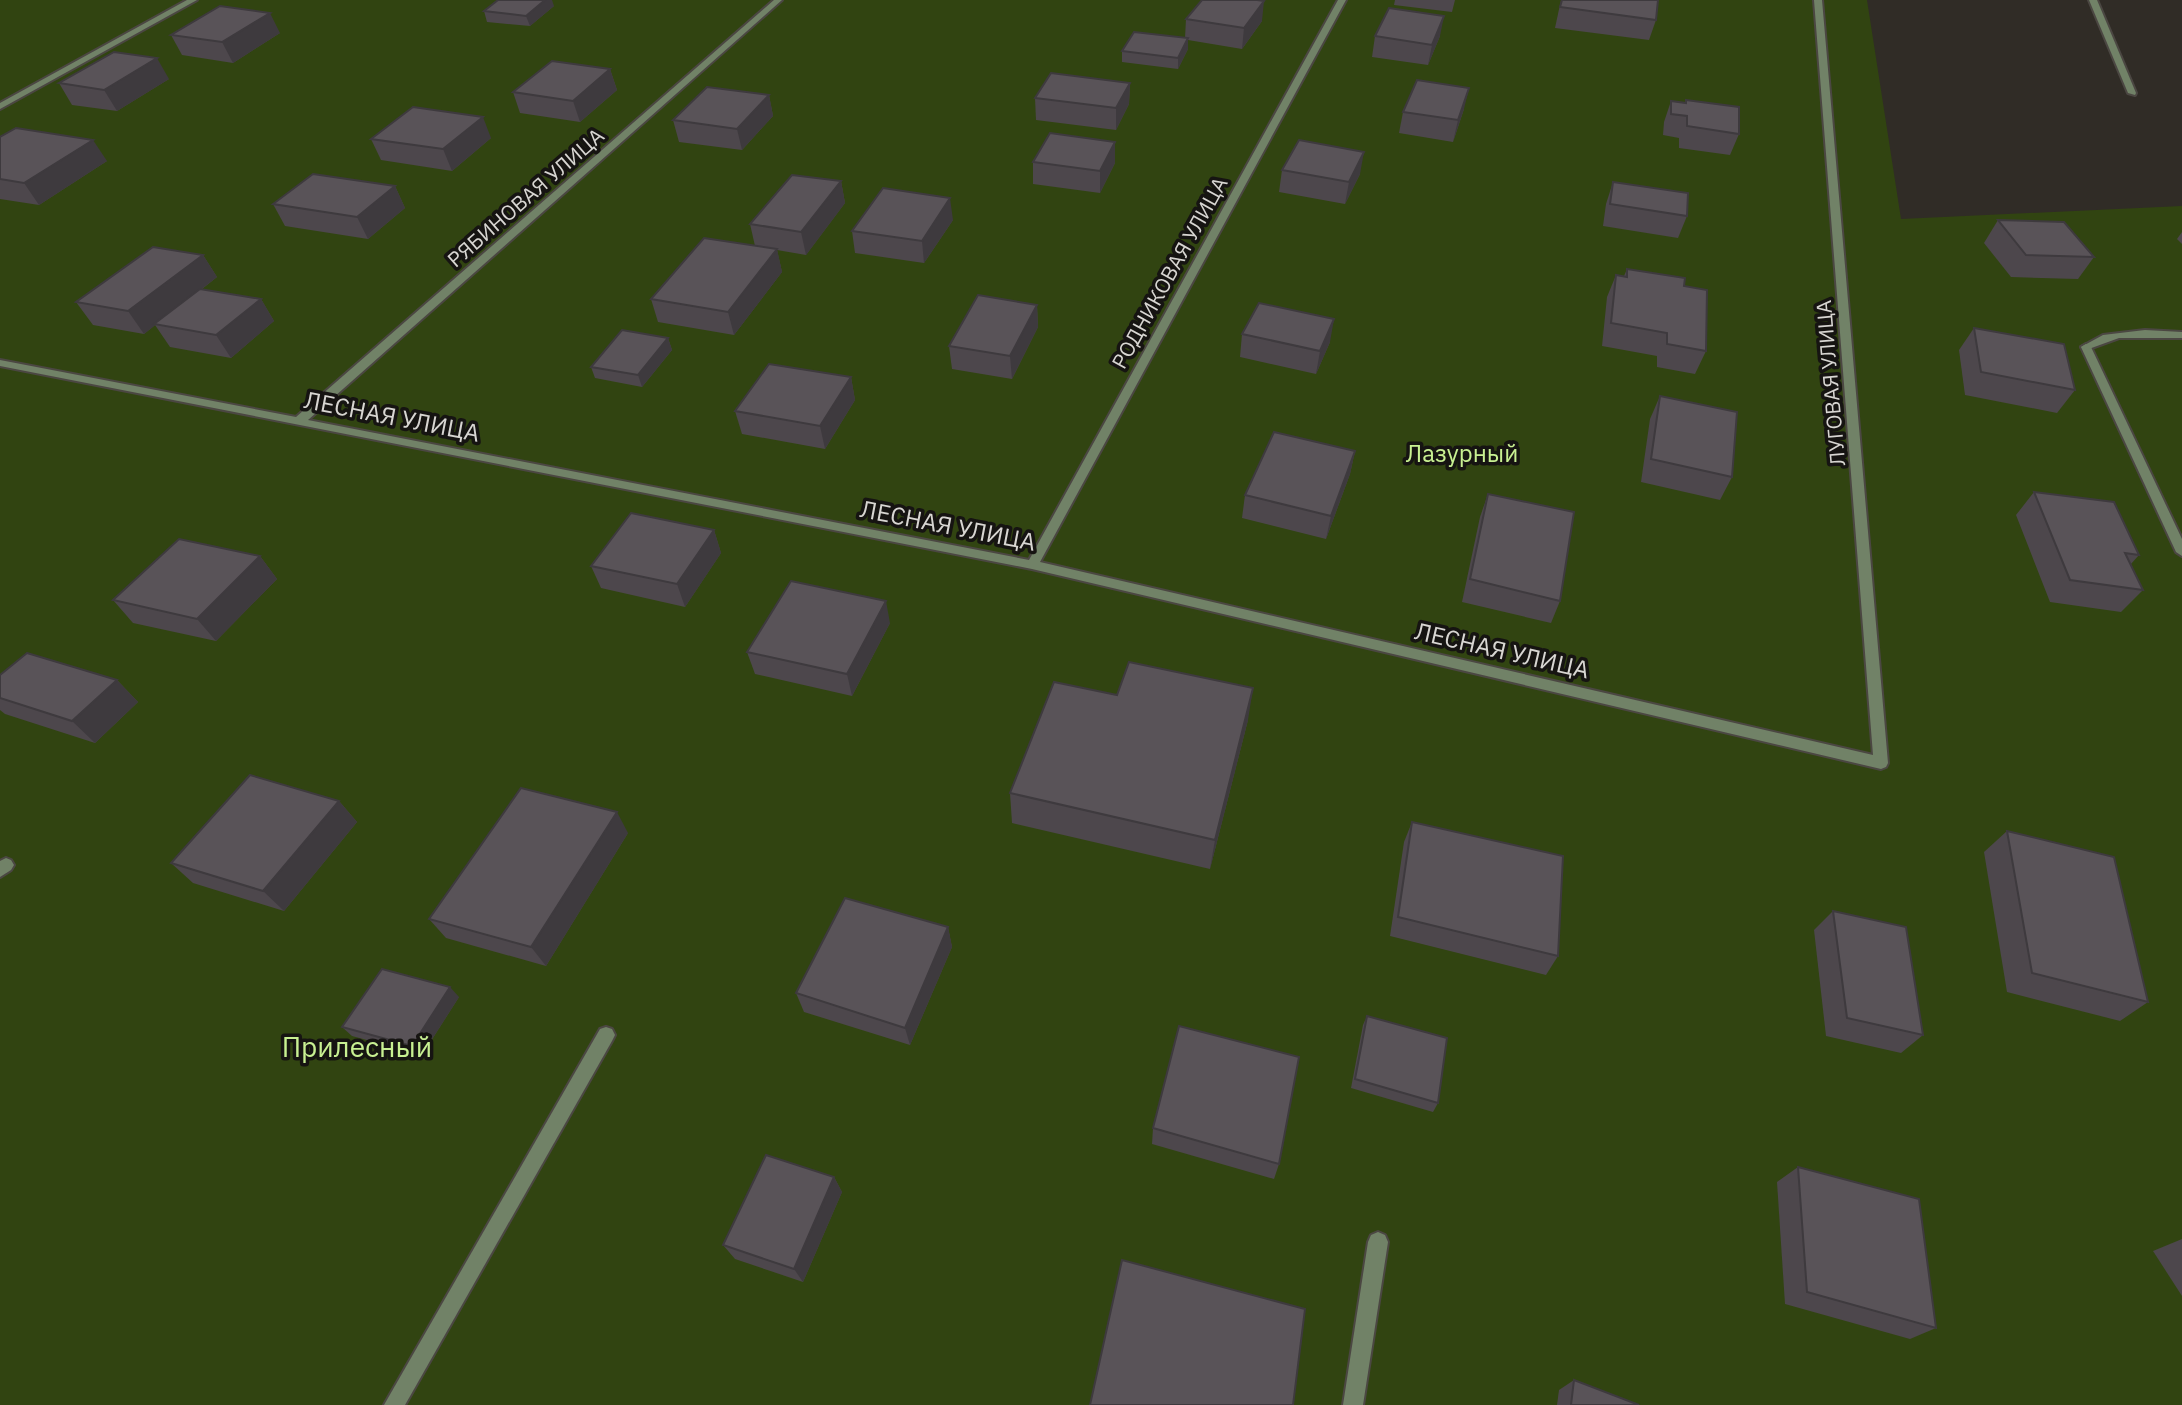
<svg xmlns="http://www.w3.org/2000/svg" width="2182" height="1405" viewBox="0 0 2182 1405" font-family="'IBM Plex Sans',sans-serif">
	<style>
		.green { fill: #314411 }
		.lines { fill: none; stroke-linecap: round; stroke-linejoin: round }
		.lane-casing { stroke: #4b4742; stroke-width: 4 }
		.street-casing { stroke: #4b4742; stroke-width: 4 }
		.lane { fill: #718267; fill-rule: evenodd }
		.street { fill: #718267; fill-rule: evenodd }
		.wall { fill: #4d474c }
		.shaded-wall { fill: #3e3a3e }
		.building { fill: #595358; stroke: #3e3a3e; stroke-width: 2 }
		.labels { text-anchor: middle; stroke-width: 7; stroke-linejoin: round; paint-order: stroke }
		.far-street-label { font-size: 21px; fill: #d8d6d2; stroke: #161412 }
		.street-label { font-size: 24px; fill: #d8d6d2; stroke: #161412 }
		.park-label { font-size: 24px; fill: #c8f092; stroke: #161412 }
		.near-park-label { font-size: 28px; fill: #c8f092; stroke: #161412 }
	</style>
	<rect width="100%" height="100%" fill="#302c26"/>
	<!-- green -->
	<polygon class="green" points="0,0 1867,0 1901,219 2182,206 2182,1405 0,1405"/>
	<g class="lines">
		<!-- lane casing -->
		<g class="lane-casing">
			<g id="lane">
				<polygon points="2086,344 2091,347 2182,539 2182,556 2176,552 2081,347"/>
				<polygon points="6,858 11,860 14,865 11,870 0,877 0,861"/>
				<polygon points="606,1027 612,1029 615,1035 612,1041 405,1405 384,1405 600,1029"/>
			</g>
		</g>
		<!-- street casing -->
		<g class="street-casing">
			<g id="street">
				<polygon points="187,0 197,0 0,109 0,103"/>
				<polygon points="774,0 782,0 308,420 1029,560 1338,0 1346,0 1040,562 1873,755 1814,0 1822,0 1888,763 1886,767 1881,769 1032,569 0,366 0,360 296,417"/>
				<polygon points="2089,0 2097,0 2136,93 2135,95 2128,93"/>
				<polygon points="2145,330 2182,332 2182,338 2119,338 2086,350 2081,347 2103,335"/>
				<polygon points="1378,1232 1385,1235 1388,1242 1363,1405 1343,1405 1368,1242 1371,1235"/>
			</g>
		</g>
		<!-- lane -->
		<use href="#lane" class="lane"/>
		<!-- street -->
		<use href="#street" class="street"/>
	</g>
	<!-- wall -->
	<g class="wall">
		<polygon points="1395,0 1455,0 1452,12 1394,5"/>
		<polygon points="1561,0 1658,0 1656,20 1649,40 1555,28"/>
		<polygon points="554,6 530,26 487,22 484,11"/>
		<polygon points="1186,19 1262,21 1242,49 1188,40 1188,49 1178,69 1122,62 1122,51 1185,38"/>
		<polygon points="280,33 233,63 182,55 171,35"/>
		<polygon points="1375,36 1440,36 1428,65 1372,57"/>
		<polygon points="610,69 617,90 580,122 520,113 513,92"/>
		<polygon points="169,79 117,111 72,105 59,83"/>
		<polygon points="1130,83 1129,104 1116,130 1036,120 1035,98"/>
		<polygon points="769,95 773,116 742,150 679,142 673,120"/>
		<polygon points="1686,100 1739,134 1730,155 1679,148 1679,138 1663,135 1664,122 1671,101 1685,103"/>
		<polygon points="1464,109 1453,142 1399,133 1403,112"/>
		<polygon points="0,137 107,161 39,205 0,199"/>
		<polygon points="491,138 452,171 381,160 371,139"/>
		<polygon points="1033,162 1115,163 1100,193 1033,184"/>
		<polygon points="1282,170 1360,174 1345,204 1279,192"/>
		<polygon points="841,181 845,203 806,255 777,250 782,272 734,335 658,322 651,299 755,246 750,224"/>
		<polygon points="1613,182 1687,216 1678,238 1603,226 1606,204"/>
		<polygon points="395,186 405,208 368,239 285,226 273,204"/>
		<polygon points="953,220 924,263 855,253 852,231"/>
		<polygon points="1998,220 2094,257 2078,279 2011,277 1984,243"/>
		<polygon points="2182,232 2182,244 2177,239"/>
		<polygon points="203,255 217,277 202,289 261,299 274,321 231,358 170,347 155,325 144,334 93,325 76,302"/>
		<polygon points="1627,269 1684,286 1706,351 1695,374 1657,367 1657,356 1602,346 1607,297 1616,275 1624,276"/>
		<polygon points="1037,305 1038,327 1012,379 952,369 949,346"/>
		<polygon points="1974,328 2075,390 2057,413 1965,395 1959,350"/>
		<polygon points="1242,334 1330,342 1316,374 1240,357"/>
		<polygon points="668,338 672,350 642,387 595,378 591,367"/>
		<polygon points="851,377 855,400 825,449 742,434 735,411"/>
		<polygon points="1660,396 1732,477 1720,500 1641,482 1650,419"/>
		<polygon points="1355,451 1350,474 1326,539 1242,518 1245,495"/>
		<polygon points="2034,492 2139,555 2131,564 2143,590 2121,612 2050,602 2016,515"/>
		<polygon points="1488,494 1560,601 1551,623 1462,602 1480,517"/>
		<polygon points="714,530 721,553 685,607 601,588 591,566"/>
		<polygon points="260,556 277,579 216,641 133,623 113,600"/>
		<polygon points="890,623 852,696 755,674 747,652"/>
		<polygon points="0,675 117,680 138,702 95,743 5,714 0,710"/>
		<polygon points="1248,720 1210,869 1012,823 1010,793"/>
		<polygon points="339,801 357,822 284,911 193,883 171,863"/>
		<polygon points="1412,822 1558,956 1546,975 1390,936 1404,842"/>
		<polygon points="2007,831 2148,1002 2120,1021 2007,992 1984,852"/>
		<polygon points="628,833 546,966 446,938 429,919"/>
		<polygon points="1833,911 1923,1035 1901,1053 1826,1036 1814,930"/>
		<polygon points="948,927 952,947 910,1045 804,1012 796,993"/>
		<polygon points="459,997 422,1055 352,1036 342,1027"/>
		<polygon points="1367,1016 1438,1103 1433,1112 1351,1088 1363,1025"/>
		<polygon points="1153,1128 1279,1164 1274,1179 1152,1144"/>
		<polygon points="1798,1167 1936,1328 1910,1339 1785,1304 1777,1182"/>
		<polygon points="834,1177 842,1192 803,1282 735,1259 723,1245"/>
		<polygon points="2182,1239 2182,1296 2153,1251"/>
		<polygon points="1574,1380 1639,1405 1557,1405 1559,1390"/>
	</g>
	<!-- shaded-wall -->
	<g class="shaded-wall">
		<polygon points="545,0 552,0 554,6 530,26 526,16"/>
		<polygon points="1264,1 1262,21 1242,49 1244,28"/>
		<polygon points="270,13 280,33 233,63 222,42"/>
		<polygon points="1444,16 1440,36 1428,65 1432,45"/>
		<polygon points="1188,38 1188,49 1178,69 1178,58"/>
		<polygon points="157,58 169,79 117,111 104,90"/>
		<polygon points="610,69 617,90 580,122 573,101"/>
		<polygon points="1130,83 1129,104 1116,130 1116,108"/>
		<polygon points="1469,88 1464,109 1453,142 1458,120"/>
		<polygon points="769,95 773,116 742,150 737,129"/>
		<polygon points="483,117 491,138 452,171 443,149"/>
		<polygon points="93,140 107,161 39,205 24,183"/>
		<polygon points="1115,142 1115,163 1100,193 1100,171"/>
		<polygon points="1364,152 1360,174 1345,204 1349,182"/>
		<polygon points="841,181 845,203 806,255 801,232"/>
		<polygon points="395,186 405,208 368,239 357,217"/>
		<polygon points="950,198 953,220 924,263 922,241"/>
		<polygon points="777,249 782,272 734,335 728,312"/>
		<polygon points="203,255 217,277 144,334 128,311"/>
		<polygon points="261,299 274,321 231,358 216,335"/>
		<polygon points="1037,305 1038,327 1012,379 1010,356"/>
		<polygon points="1334,319 1330,342 1316,374 1320,351"/>
		<polygon points="668,338 672,350 642,387 638,375"/>
		<polygon points="851,377 855,400 825,449 820,426"/>
		<polygon points="1355,451 1350,474 1326,539 1331,516"/>
		<polygon points="714,530 721,553 685,607 677,584"/>
		<polygon points="260,556 277,579 216,641 197,619"/>
		<polygon points="886,601 890,623 852,696 847,674"/>
		<polygon points="117,680 138,702 95,743 72,721"/>
		<polygon points="1253,688 1248,720 1210,869 1215,840"/>
		<polygon points="339,801 357,822 284,911 263,891"/>
		<polygon points="617,812 628,833 546,966 531,947"/>
		<polygon points="948,927 952,947 910,1045 905,1028"/>
		<polygon points="450,987 459,997 422,1055 412,1046"/>
		<polygon points="834,1177 842,1192 803,1282 794,1269"/>
	</g>
	<!-- building -->
	<g class="building">
		<polygon points="498,0 545,0 526,16 484,11"/>
		<polygon points="1202,0 1257,0 1264,1 1244,28 1186,19"/>
		<polygon points="1562,0 1658,0 1656,20 1560,7"/>
		<polygon points="220,6 270,13 222,42 171,35"/>
		<polygon points="1389,8 1444,16 1432,45 1375,36"/>
		<polygon points="1134,32 1188,38 1178,58 1122,51"/>
		<polygon points="114,52 157,58 104,90 59,83"/>
		<polygon points="552,61 610,69 573,101 513,92"/>
		<polygon points="1051,73 1130,83 1116,108 1035,98"/>
		<polygon points="1417,80 1469,88 1458,120 1403,112"/>
		<polygon points="707,87 769,95 737,129 673,120"/>
		<polygon points="1686,100 1739,107 1739,134 1687,126 1687,116 1671,114 1671,101 1686,103"/>
		<polygon points="413,107 483,117 443,149 371,139"/>
		<polygon points="16,128 93,140 24,183 0,179 0,137"/>
		<polygon points="1050,133 1115,142 1100,171 1033,162"/>
		<polygon points="1299,140 1364,152 1349,182 1282,170"/>
		<polygon points="313,174 395,186 357,217 273,204"/>
		<polygon points="792,175 841,181 801,232 750,224"/>
		<polygon points="1613,182 1688,193 1687,216 1610,204"/>
		<polygon points="883,188 950,198 922,241 852,231"/>
		<polygon points="1998,220 2064,222 2094,257 2026,255"/>
		<polygon points="704,238 777,249 728,312 651,299"/>
		<polygon points="153,247 203,255 128,311 76,302"/>
		<polygon points="1627,269 1685,278 1684,286 1707,290 1706,351 1667,344 1667,333 1611,323 1616,275 1627,277"/>
		<polygon points="200,289 261,299 216,335 154,324"/>
		<polygon points="978,295 1037,305 1010,356 949,346"/>
		<polygon points="1259,303 1334,319 1320,351 1242,334"/>
		<polygon points="1974,328 2064,344 2075,390 1981,372"/>
		<polygon points="622,330 668,338 638,375 591,367"/>
		<polygon points="769,364 851,377 820,426 735,411"/>
		<polygon points="1660,396 1737,412 1732,477 1651,459"/>
		<polygon points="1274,432 1355,451 1331,516 1245,495"/>
		<polygon points="2034,492 2114,502 2139,555 2125,553 2143,590 2070,580"/>
		<polygon points="1488,494 1574,512 1560,601 1470,579"/>
		<polygon points="631,513 714,530 677,584 591,566"/>
		<polygon points="179,539 260,556 197,619 113,600"/>
		<polygon points="791,581 886,601 847,674 747,652"/>
		<polygon points="27,653 117,680 72,721 0,698 0,675"/>
		<polygon points="1129,662 1253,688 1215,840 1010,793 1054,682 1117,695"/>
		<polygon points="250,775 339,801 263,891 171,863"/>
		<polygon points="521,788 617,812 531,947 429,919"/>
		<polygon points="1412,822 1563,856 1558,956 1398,917"/>
		<polygon points="2007,831 2114,857 2148,1002 2032,973"/>
		<polygon points="845,898 948,927 905,1028 796,993"/>
		<polygon points="1833,911 1906,927 1923,1035 1847,1018"/>
		<polygon points="382,969 450,987 412,1046 342,1027"/>
		<polygon points="1367,1016 1447,1038 1438,1103 1355,1079"/>
		<polygon points="1179,1026 1299,1057 1279,1164 1153,1128"/>
		<polygon points="766,1155 834,1177 794,1269 723,1245"/>
		<polygon points="1798,1167 1919,1199 1936,1328 1807,1292"/>
		<polygon points="1122,1260 1305,1309 1293,1405 1090,1405"/>
		<polygon points="1574,1380 1639,1405 1571,1405"/>
	</g>
	<g class="labels">
		<!-- far-street labels -->
		<g class="far-street-label">
			<text transform="translate(526 198) rotate(-41)" y="7">РЯБИНОВАЯ УЛИЦА</text>
			<text transform="translate(1170 273) rotate(-61)" y="7">РОДНИКОВАЯ УЛИЦА</text>
			<text transform="translate(1831 383) rotate(-95)" y="7">ЛУГОВАЯ УЛИЦА</text>
		</g>
		<!-- street labels -->
		<g class="street-label">
			<text transform="translate(392 417) rotate(11)" y="8">ЛЕСНАЯ УЛИЦА</text>
			<text transform="translate(948 526) rotate(11)" y="8">ЛЕСНАЯ УЛИЦА</text>
			<text transform="translate(1502 651) rotate(13)" y="8">ЛЕСНАЯ УЛИЦА</text>
		</g>
		<!-- park labels -->
		<g class="park-label">
			<text x="1462" y="462">Лазурный</text>
		</g>
		<!-- near-park labels -->
		<g class="near-park-label">
			<text x="357" y="1057">Прилесный</text>
		</g>
	</g>
</svg>
